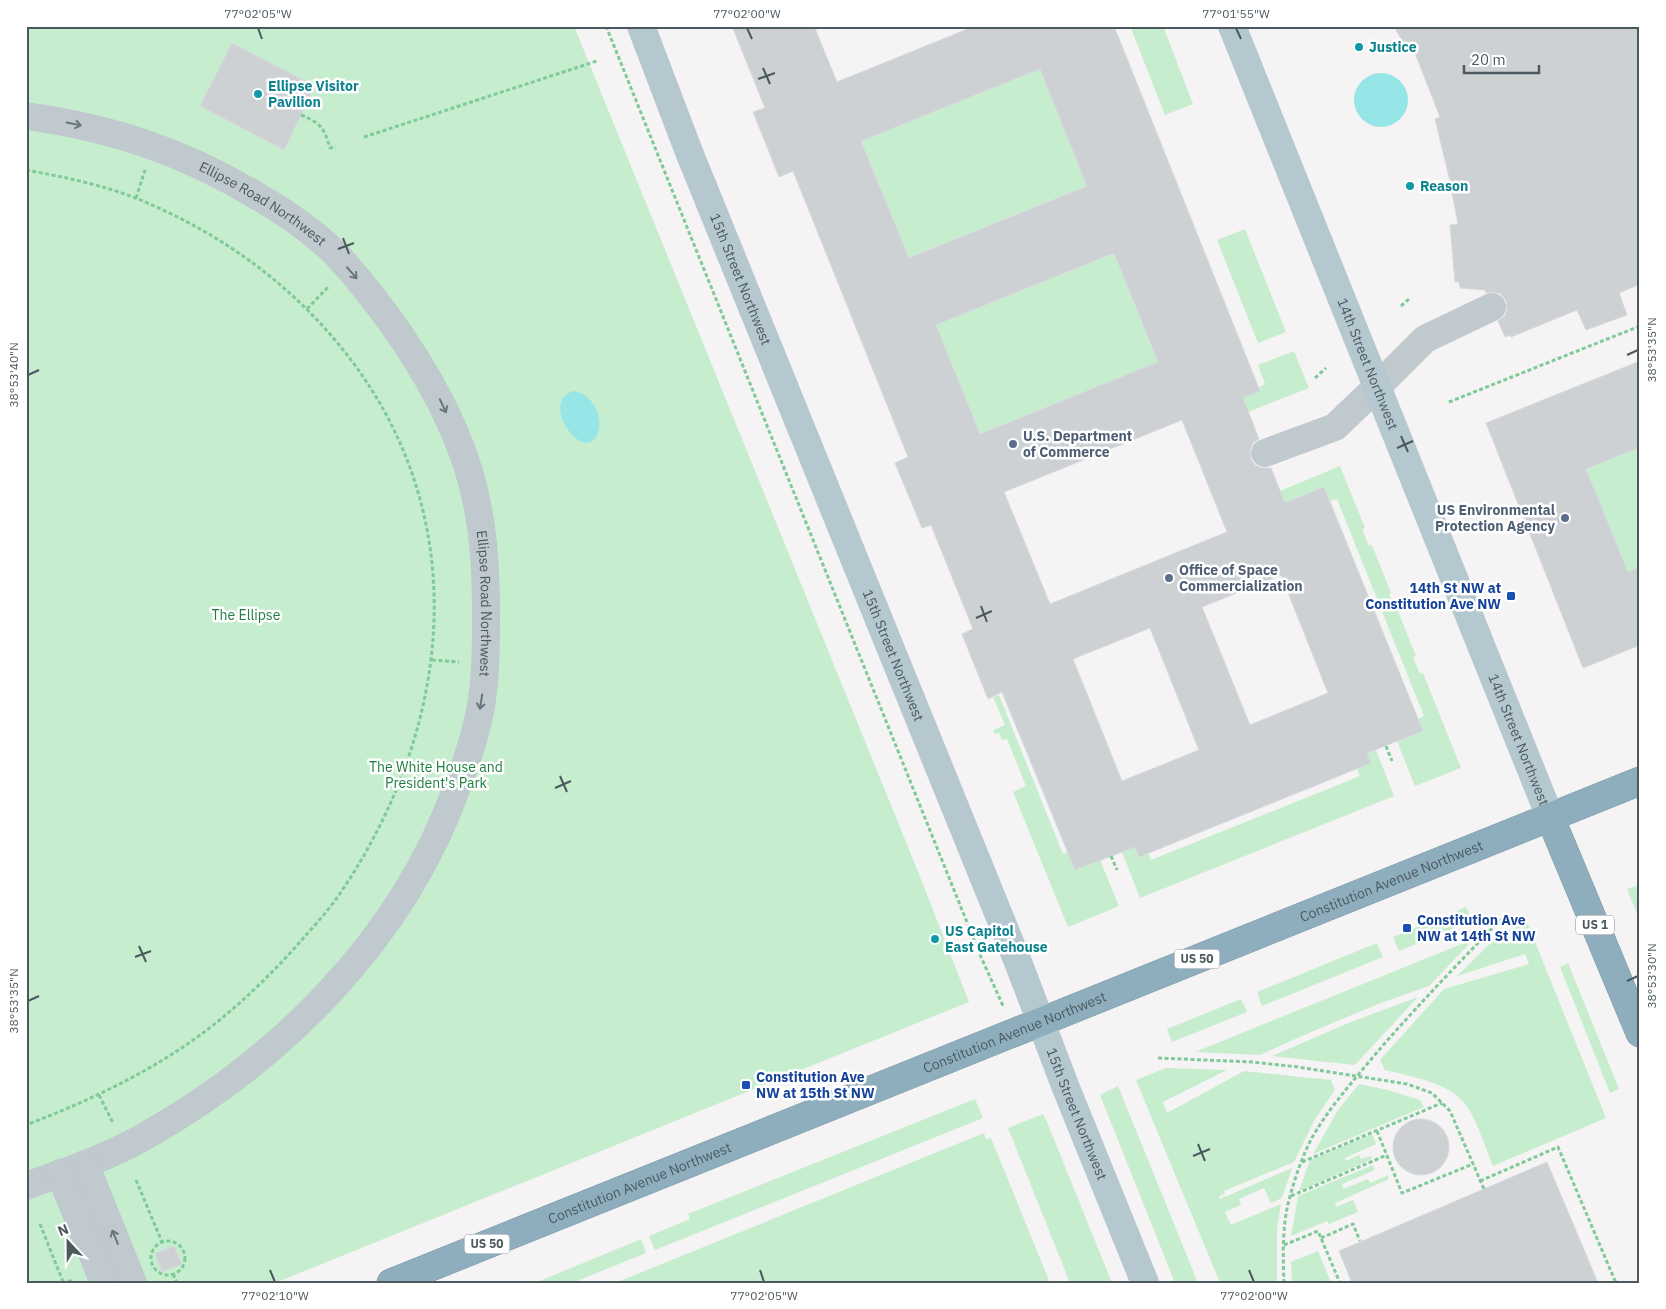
<svg xmlns="http://www.w3.org/2000/svg" width="1666" height="1309" viewBox="0 0 1666 1309" font-family="'IBM Plex Sans',sans-serif">
	<style>
		.green { fill: #c6eece }
		.water { fill: #96e6e8 }
		.building { fill: #cdd1d4; stroke: #d7dadd; fill-rule: evenodd }
		.lines { fill: none; stroke-linecap: round; stroke-linejoin: round }
		.highway-casing { stroke: #7999a9; stroke-width: 29 }
		.path { stroke: #7fca98; stroke-width: 3; stroke-dasharray: 4 2.5; stroke-linecap: butt }
		.minor { stroke: #bfc9ce; stroke-width: 28 }
		.major { stroke: #b5c7cf; stroke-width: 28 }
		.highway { stroke: #8eaebd; stroke-width: 28 }
		.oneway { stroke: #68757b }
		.ticks { fill: none; stroke: #4b595f; stroke-width: 2 }
		.culture-dot { fill: #0f9aa8; stroke: #fff; stroke-width: 2 }
		.service-dot { fill: #5c6f8a; stroke: #fff; stroke-width: 2 }
		.transit-dot { fill: #1a4fb4; stroke: #fff; stroke-width: 2 }
		.labels { text-anchor: middle; stroke-width: 5; stroke-linejoin: round; paint-order: stroke }
		.shield { fill: #fff; stroke: #818b8f; stroke-width: 1 }
		.shield-label { font-size: 12px; font-weight: bold; fill: #4b595f }
		.culture-label { font-size: 14px; font-weight: bold; fill: #0d838f; stroke: #fff; text-anchor: start }
		.street-label { font-size: 14px; fill: #4b595f; stroke: #fff }
		.service-label { font-size: 14px; font-weight: bold; fill: #4e5e75; stroke: #fff; text-anchor: start }
		.transit-label { font-size: 14px; font-weight: bold; fill: #164399; stroke: #fff; text-anchor: start }
		.park-label { font-size: 14px; fill: #1e7e3d; stroke: #fff }
		.neatline { fill: none; stroke: #4b595f; stroke-width: 2 }
		.ticks-label { font-size: 12px; text-anchor: middle; fill: #4b595f }
	</style>
	<rect width="100%" height="100%" fill="#f5f3f3"/>
	<!-- green -->
	<g class="green">
		<polygon points="26,26 574,26 917,869 969,1002 275,1283 26,1283"/>
		<polygon points="1130,26 1163,26 1193,104 1165,115"/>
		<polygon points="1040,69 1087,186 909,258 861,141"/>
		<polygon points="1245,229 1286,332 1258,343 1217,240"/>
		<polygon points="1114,253 1158,362 980,434 936,325"/>
		<polygon points="1294,351 1309,388 1248,412 1243,398 1260,391 1259,387 1265,384 1258,365"/>
		<polygon points="1640,447 1640,567 1627,572 1586,469"/>
		<polygon points="1340,466 1365,528 1362,529 1369,546 1372,545 1391,593 1389,594 1395,610 1397,609 1416,656 1413,657 1420,674 1423,673 1461,768 1415,786 1397,741 1423,731 1418,719 1424,716 1337,499 1330,501 1324,487 1285,503 1280,491"/>
		<polygon points="999,695 1063,854 1068,852 1075,870 1100,860 1119,906 1068,927 1013,792 1026,786 1007,739 1002,740 999,733 995,734 993,730 1005,725 993,697"/>
		<polygon points="1376,750 1394,796 1140,898 1122,852 1135,847 1148,853 1151,860 1360,776 1357,769 1367,753"/>
		<polygon points="1636,886 1640,895 1640,921 1627,889"/>
		<polygon points="1466,907 1472,921 1399,951 1393,937"/>
		<path d="M 1527,922 L 1606,1118 L 1493,1166 C 1485,1146 1478,1123 1466,1105 C 1451,1083 1409,1076 1385,1070 L 1380,1060 L 1444,989 L 1529,964 L 1525,954 L 1457,976 L 1501,933 Z"/>
		<polygon points="1474,939 1429,986 1378,1004 1304,1035 1260,1055 1195,1052"/>
		<polygon points="1377,943 1383,957 1262,1006 1257,992"/>
		<polygon points="1568,963 1619,1089 1610,1093 1560,967"/>
		<polygon points="1418,997 1355,1065 1272,1056 1351,1022"/>
		<polygon points="1241,999 1247,1012 1172,1042 1167,1029"/>
		<polygon points="1166,1068 1227,1070 1163,1102 1167,1113 1244,1071 1331,1080 1335,1090 1315,1119 1294,1162 1224,1191 1225,1194 1219,1196 1220,1199 1292,1168 1282,1198 1271,1203 1264,1188 1239,1199 1241,1205 1225,1212 1231,1225 1281,1204 1277,1229 1277,1283 1220,1283 1136,1080"/>
		<polygon points="1359,1084 1388,1090 1420,1100 1424,1107 1313,1154 1338,1110"/>
		<polygon points="1118,1086 1198,1283 1175,1283 1100,1095"/>
		<polygon points="975,1099 983,1118 655,1250 649,1236 690,1219 688,1214"/>
		<polygon points="1043,1114 1047,1122 1112,1283 1070,1283 1008,1128"/>
		<polygon points="984,1133 986,1139 991,1138 1050,1283 615,1283"/>
		<polygon points="1372,1134 1376,1144 1345,1158 1346,1161 1359,1155 1361,1159 1371,1156 1372,1159 1299,1191 1310,1160"/>
		<polygon points="1373,1165 1375,1170 1342,1184 1343,1189 1368,1179 1370,1183 1388,1175 1389,1179 1335,1203 1336,1207 1353,1200 1358,1212 1329,1224 1327,1221 1291,1236 1298,1196"/>
		<polygon points="641,1239 646,1253 572,1283 535,1283"/>
		<polygon points="1318,1251 1331,1283 1292,1283 1291,1262"/>
	</g>
	<!-- water -->
	<g class="water">
		<circle cx="1381" cy="100" r="27"/>
		<path d="M 574,391 C 593,393 606,421 596,437 C 580,462 539,399 574,391 Z"/>
	</g>
	<!-- building -->
	<g class="building">
		<path d="M 732,26 L 814,26 L 837,82 L 975,26 L 1114,26 L 1260,391 L 1243,398 L 1259,439 L 1253,443 L 1250,450 L 1251,459 L 1255,465 L 1262,468 L 1271,468 L 1285,503 L 1324,487 L 1423,731 L 1367,753 L 1371,763 L 1139,857 L 1135,847 L 1075,870 L 1002,692 L 988,699 L 962,634 L 973,629 L 931,525 L 922,528 L 895,463 L 908,457 L 793,171 L 779,177 L 753,112 L 765,108 ZM 1040,69 L 1087,186 L 909,258 L 861,141 ZM 1114,253 L 1158,362 L 980,434 L 936,325 ZM 1182,420 L 1227,532 L 1050,604 L 1004,492 ZM 1281,575 L 1328,693 L 1250,725 L 1202,607 ZM 1150,628 L 1199,750 L 1122,781 L 1073,659 Z"/>
		<polygon points="1394,26 1640,26 1640,284 1619,293 1627,315 1586,330 1577,310 1511,337 1511,335 1505,337 1498,321 1505,316 1507,309 1506,301 1501,294 1494,292 1486,293 1485,290 1460,288 1459,282 1455,282 1450,225 1458,224 1449,177 1435,119 1440,117 1413,48 1407,50"/>
		<polygon points="232,43 315,86 284,150 200,106"/>
		<polygon points="1640,361 1640,447 1586,469 1628,572 1640,567 1640,645 1583,668 1486,423"/>
		<circle cx="1421" cy="1147" r="28"/>
		<polygon points="1547,1162 1598,1283 1352,1283 1339,1251"/>
		<polygon points="174,1246 182,1264 162,1272 155,1253"/>
	</g>
	<g class="lines">
		<!-- highway casing -->
		<g class="highway-casing">
			<g id="highway">
				<polyline points="1550,817 1640,1033"/>
				<path id="s4" d="M 391,1283 L 1640,781"/>
			</g>
		</g>
		<!-- path -->
		<g class="path">
			<polyline points="606,26 981,957 1004,1008"/>
			<path d="M 301,115 C 320,123 324,127 330,148 L 336,147"/>
			<polyline points="364,137 597,61"/>
			<path d="M 26,170 C 64,177 103,185 138,199 C 214,230 282,277 335,340 C 476,506 457,722 339,895 C 328,911 313,927 300,942 C 276,969 250,995 222,1018 C 164,1066 96,1098 26,1125"/>
			<polyline points="136,198 145,170"/>
			<polyline points="1401,306 1409,299"/>
			<polyline points="307,309 329,286"/>
			<polyline points="1315,378 1326,368"/>
			<polyline points="1449,402 1640,326"/>
			<polyline points="432,660 459,662"/>
			<polyline points="1386,746 1392,761"/>
			<polyline points="1111,856 1117,870"/>
			<polyline points="1158,1058 1252,1062 1298,1067 1407,1084 1432,1093 1450,1111 1484,1189"/>
			<polyline points="99,1095 113,1123"/>
			<polyline points="1377,1131 1402,1193 1473,1164"/>
			<polyline points="1302,1162 1442,1103"/>
			<polyline points="136,1180 162,1242"/>
			<polyline points="1480,1181 1558,1147 1616,1283"/>
			<polyline points="1291,1196 1387,1155"/>
			<polyline points="40,1224 63,1282"/>
			<polyline points="1321,1238 1353,1224 1360,1241"/>
			<circle cx="168" cy="1258" r="17"/>
			<polyline points="1284,1245 1318,1231 1340,1283"/>
			<polyline points="173,1274 177,1283"/>
			<polyline points="62,1283 70,1281 75,1281"/>
			<path d="M 1284,1283 C 1283,1256 1282,1226 1289,1200 C 1295,1178 1302,1156 1313,1136 C 1328,1110 1348,1087 1368,1063 C 1410,1013 1456,966 1501,919"/>
		</g>
		<!-- minor -->
		<g class="minor">
			<path id="s1" d="M 26,116 C 112,128 182,151 257,196 C 285,212 314,232 337,255 C 360,280 380,306 399,333 C 436,387 469,449 479,515 C 485,547 486,581 486,614 C 486,645 486,675 481,706 C 476,734 467,761 457,787 C 402,940 280,1061 140,1139 C 104,1159 64,1172 26,1186"/>
			<polyline points="1265,453 1335,427 1377,387 1425,339 1492,307"/>
			<polyline points="85,1164 133,1283"/>
			<polyline points="60,1173 104,1283"/>
		</g>
		<!-- major -->
		<g class="major">
			<path id="s2" d="M 641,26 L 689,152 L 1018,962 L 1066,1088 L 1145,1283"/>
			<path id="s3" d="M 1232,26 L 1550,817"/>
		</g>
		<!-- highway -->
		<use href="#highway" class="highway"/>
	</g>
	<!-- one-way arrows -->
	<defs><path id="oneway-shaft" d="M-6 0H5M1.5-3L5.5 0L1.5 3" fill="none" stroke-width="1.6" stroke-linecap="round" stroke-linejoin="round" transform="scale(1.25)"/></defs>
	<g class="oneway">
		<use href="#oneway-shaft" transform="translate(74 124) rotate(12)"/>
		<use href="#oneway-shaft" transform="translate(352 273) rotate(49)"/>
		<use href="#oneway-shaft" transform="translate(443 406) rotate(65)"/>
		<use href="#oneway-shaft" transform="translate(481 702) rotate(99)"/>
		<use href="#oneway-shaft" transform="translate(115 1237) rotate(-112)"/>
	</g>
	<!-- ticks -->
	<path class="ticks" d="M 258,28 L 262,39M 747,28 L 752,39M 1236,28 L 1241,39M 763,68 L 770,84M 758,79 L 775,73M 343,238 L 349,254M 338,249 L 354,243M 1627,355 L 1638,350M 28,375 L 39,370M 1401,436 L 1408,452M 1397,448 L 1413,441M 981,606 L 987,622M 976,618 L 992,611M 560,776 L 567,792M 555,788 L 571,781M 139,946 L 146,962M 135,957 L 151,951M 1627,981 L 1638,976M 28,1001 L 39,996M 1198,1144 L 1205,1161M 1193,1156 L 1210,1149M 270,1270 L 275,1282M 760,1270 L 764,1282M 1249,1270 L 1254,1282"/>
	<!-- markers -->
	<g class="culture-dot">
		<circle cx="1359" cy="47" r="5"/>
		<circle cx="258" cy="94" r="5"/>
		<circle cx="1410" cy="186" r="5"/>
		<circle cx="935" cy="939" r="5"/>
	</g>
	<g class="service-dot">
		<circle cx="1013" cy="444" r="5"/>
		<circle cx="1565" cy="518" r="5"/>
		<circle cx="1169" cy="578" r="5"/>
	</g>
	<g class="transit-dot">
		<rect x="1506" y="591" width="10" height="10" rx="2.5"/>
		<rect x="1402" y="923" width="10" height="10" rx="2.5"/>
		<rect x="741" y="1080" width="10" height="10" rx="2.5"/>
	</g>
	<g class="labels">
		<!-- shield labels -->
		<g class="shield">
			<rect x="1576" y="915.5" width="38" height="19" rx="4"/>
			<rect x="1174.5" y="949.5" width="45" height="19" rx="4"/>
			<rect x="464.5" y="1234.5" width="45" height="19" rx="4"/>
		</g>
		<g class="shield-label">
			<text x="1595" y="929">US 1</text>
			<text x="1197" y="963">US 50</text>
			<text x="487" y="1248">US 50</text>
		</g>
		<!-- culture labels -->
		<g class="culture-label">
			<text x="1369" y="52">Justice</text>
			<text x="268" y="91">Ellipse Visitor<tspan x="268" dy="16">Pavilion</tspan></text>
			<text x="1420" y="191">Reason</text>
			<text x="945" y="936">US Capitol<tspan x="945" dy="16">East Gatehouse</tspan></text>
		</g>
		<!-- street labels -->
		<g class="street-label">
			<text dy="5" stroke="none"><textPath href="#s1" startOffset="255">Ellipse Road Northwest</textPath></text>
			<text dy="5" stroke="none"><textPath href="#s2" startOffset="272">15th Street Northwest</textPath></text>
			<text dy="5" stroke="none"><textPath href="#s3" startOffset="364">14th Street Northwest</textPath></text>
			<text dy="5" stroke="none"><textPath href="#s1" startOffset="735">Ellipse Road Northwest</textPath></text>
			<text dy="5" stroke="none"><textPath href="#s2" startOffset="678">15th Street Northwest</textPath></text>
			<text dy="5" stroke="none"><textPath href="#s3" startOffset="769">14th Street Northwest</textPath></text>
			<text dy="5" stroke="none"><textPath href="#s4" startOffset="1078">Constitution Avenue Northwest</textPath></text>
			<text dy="5" stroke="none"><textPath href="#s4" startOffset="672">Constitution Avenue Northwest</textPath></text>
			<text dy="5" stroke="none"><textPath href="#s2" startOffset="1172">15th Street Northwest</textPath></text>
			<text dy="5" stroke="none"><textPath href="#s4" startOffset="268">Constitution Avenue Northwest</textPath></text>
		</g>
		<!-- service labels -->
		<g class="service-label">
			<text x="1023" y="441">U.S. Department<tspan x="1023" dy="16">of Commerce</tspan></text>
			<text x="1555" y="515" text-anchor="end">US Environmental<tspan x="1555" dy="16">Protection Agency</tspan></text>
			<text x="1179" y="575">Office of Space<tspan x="1179" dy="16">Commercialization</tspan></text>
		</g>
		<!-- transit labels -->
		<g class="transit-label">
			<text x="1501" y="593" text-anchor="end">14th St NW at<tspan x="1501" dy="16">Constitution Ave NW</tspan></text>
			<text x="1417" y="925">Constitution Ave<tspan x="1417" dy="16">NW at 14th St NW</tspan></text>
			<text x="756" y="1082">Constitution Ave<tspan x="756" dy="16">NW at 15th St NW</tspan></text>
		</g>
		<!-- park labels -->
		<g class="park-label">
			<text x="246" y="620">The Ellipse</text>
			<text x="436" y="772">The White House and<tspan x="436" dy="16">President's Park</tspan></text>
		</g>
	</g>
	<!-- border -->
	<rect width="1666" height="1309" fill="none" stroke="#ffffff" stroke-width="55"/>
	<!-- north arrow -->
	<g transform="translate(68 1242) rotate(338)" stroke="#ffffff" stroke-width="4" paint-order="stroke">
	<path d="M0-4L9 19L0 12L-9 19Z" fill="#4b595f"/>
	<text y="-8" font-size="14" font-weight="bold" text-anchor="middle" fill="#4b595f">N</text>
	</g>
	<!-- scale -->
	<path d="M1464 65v8h75v-8" fill="none" stroke="#4b595f" stroke-width="2.5"/>
	<text x="1471" y="65" font-size="15" fill="#4b595f" stroke="#ffffff" stroke-width="4" paint-order="stroke">20 m</text>
	<rect x="28" y="28" width="1610" height="1254" class="neatline"/>
	<g class="ticks-label">
		<text x="258" y="18">77°02'05"W</text>
		<text x="747" y="18">77°02'00"W</text>
		<text x="1236" y="18">77°01'55"W</text>
		<text transform="translate(1652 350) rotate(-90)" y="4">38°53'35"N</text>
		<text transform="translate(14 375) rotate(-90)" y="4">38°53'40"N</text>
		<text transform="translate(1652 976) rotate(-90)" y="4">38°53'30"N</text>
		<text transform="translate(14 1001) rotate(-90)" y="4">38°53'35"N</text>
		<text x="275" y="1300">77°02'10"W</text>
		<text x="764" y="1300">77°02'05"W</text>
		<text x="1254" y="1300">77°02'00"W</text>
	</g>
</svg>
